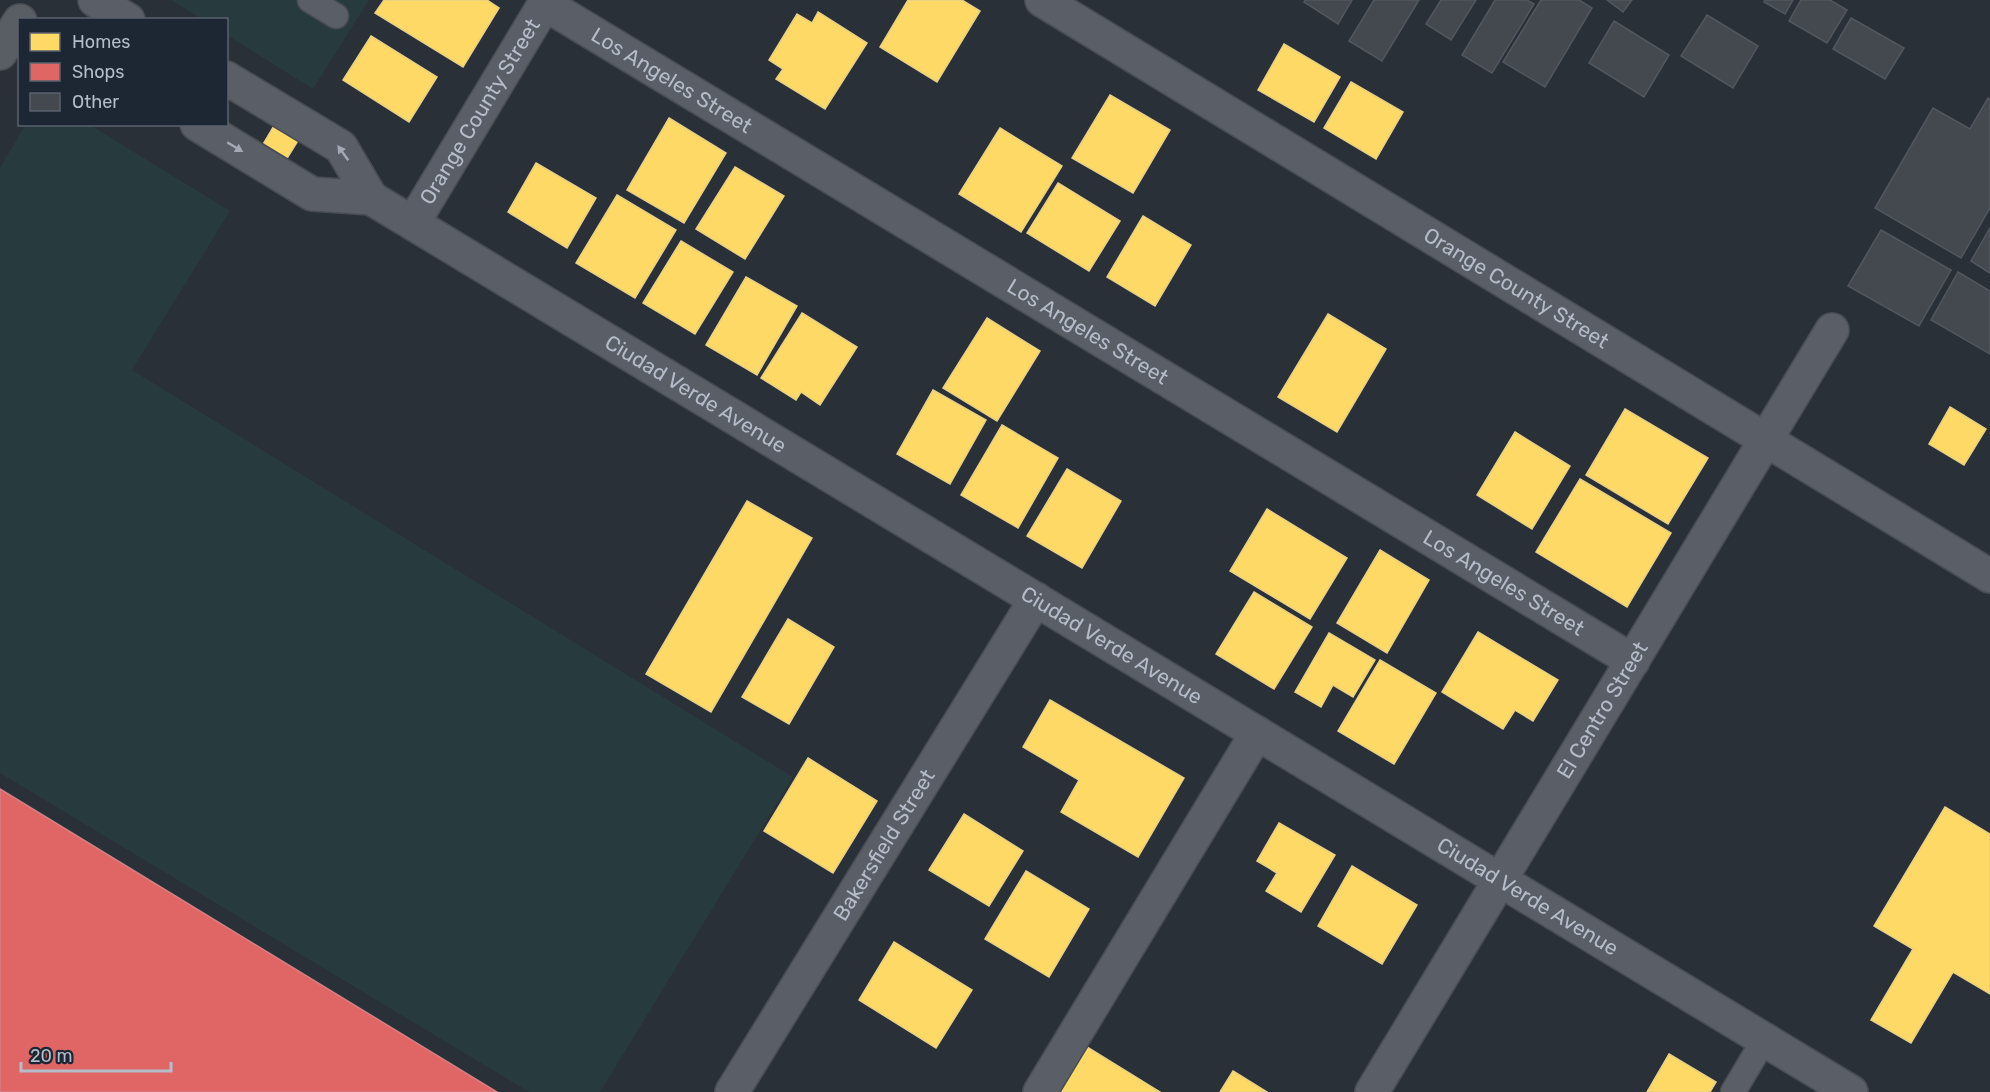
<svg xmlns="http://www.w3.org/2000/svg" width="1990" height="1092" viewBox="0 0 1990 1092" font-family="Rubik,sans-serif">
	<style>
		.green { fill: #273a3e }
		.homes { fill: #ffd966; stroke: #e8d084; stroke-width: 1.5 }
		.shops { fill: #e06666; stroke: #d38084; stroke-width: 1.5 }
		.building { fill: #444950; stroke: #52575f; stroke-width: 1.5 }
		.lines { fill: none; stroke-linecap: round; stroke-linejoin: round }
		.lane-casing { stroke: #484c53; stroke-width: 27 }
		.street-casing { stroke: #484c53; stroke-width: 36 }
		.secondary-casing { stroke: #484c53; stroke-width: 36 }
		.lane { stroke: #5a5e66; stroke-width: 24 }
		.street { stroke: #5a5e66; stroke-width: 33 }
		.secondary { stroke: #595d64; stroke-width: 33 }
		.oneway { fill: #a2a9b5 }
		.labels { text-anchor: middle; stroke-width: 6; stroke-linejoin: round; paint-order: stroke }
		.street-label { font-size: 21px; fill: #b4bcc9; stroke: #1d2633 }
	</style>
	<rect width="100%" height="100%" fill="#2a3038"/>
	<!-- green -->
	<g class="green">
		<polygon points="171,0 369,0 313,89 227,35 226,20 202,19"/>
		<polygon points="90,125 230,211 132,370 793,777 600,1092 529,1092 0,773 0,168 25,125"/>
	</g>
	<!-- homes -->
	<g class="homes">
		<polygon points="384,0 487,0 499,8 463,67 375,13"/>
		<polygon points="908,0 962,0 980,11 937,82 880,47"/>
		<polygon points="818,12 867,43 825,109 776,79 783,69 769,60 797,14 812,23"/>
		<polygon points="371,36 437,77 409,122 343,80"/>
		<polygon points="1284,44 1340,77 1314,122 1258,90"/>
		<polygon points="1351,82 1403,112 1376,159 1324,128"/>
		<polygon points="1110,95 1170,130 1133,193 1072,158"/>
		<polygon points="669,118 726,153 684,223 627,190"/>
		<polygon points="275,124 299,139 286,160 262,146"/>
		<polygon points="1000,128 1062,166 1021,232 959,194"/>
		<polygon points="536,163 596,198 567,248 508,212"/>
		<polygon points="735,167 784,196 745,259 696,229"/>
		<polygon points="1058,183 1120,221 1089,271 1027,233"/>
		<polygon points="617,195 676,230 635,298 576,263"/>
		<polygon points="1143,216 1191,245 1155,306 1107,277"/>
		<polygon points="681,241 733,272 695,334 643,303"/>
		<polygon points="746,277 797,306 757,375 706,345"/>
		<polygon points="802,313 857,347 820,405 801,392 796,400 761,378"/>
		<polygon points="1328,314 1386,349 1337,432 1278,397"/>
		<polygon points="987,318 1040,351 997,421 943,388"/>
		<polygon points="933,390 986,420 950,484 897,454"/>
		<polygon points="1950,407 1986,429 1964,465 1929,444"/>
		<polygon points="1625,409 1708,458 1668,524 1586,475"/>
		<polygon points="1002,425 1058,458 1018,528 961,495"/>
		<polygon points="1515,432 1570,466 1532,529 1477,495"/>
		<polygon points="1067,469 1121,501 1082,568 1027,536"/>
		<polygon points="1580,479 1671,533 1627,607 1536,552"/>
		<polygon points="747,501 812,538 711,712 646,674"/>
		<polygon points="1267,509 1347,558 1310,619 1230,571"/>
		<polygon points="1380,550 1429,580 1387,653 1337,623"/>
		<polygon points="1254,592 1312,627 1274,689 1216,654"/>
		<polygon points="788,619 834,647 789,724 742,697"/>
		<polygon points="1478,632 1558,680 1533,721 1515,710 1503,729 1442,692"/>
		<polygon points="1329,633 1375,660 1353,697 1333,685 1321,707 1295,692"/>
		<polygon points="1380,660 1436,693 1394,764 1338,731"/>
		<polygon points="1050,700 1184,778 1138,857 1061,812 1079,780 1023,747"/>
		<polygon points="808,758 877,801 833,873 764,831"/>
		<polygon points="1945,807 1990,834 1990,994 1953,972 1911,1043 1871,1020 1913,949 1874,926"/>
		<polygon points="964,814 1023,851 989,906 929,870"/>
		<polygon points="1279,823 1335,855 1301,912 1266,891 1277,873 1257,861"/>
		<polygon points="1352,866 1417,905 1382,964 1318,926"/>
		<polygon points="1026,871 1089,909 1049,977 985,939"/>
		<polygon points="894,942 972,990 936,1048 859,1000"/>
		<polygon points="1087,1047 1160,1092 1060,1092"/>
		<polygon points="1669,1054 1716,1082 1710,1092 1647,1092"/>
		<polygon points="1233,1071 1267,1092 1220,1092"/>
	</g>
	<!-- shops -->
	<polygon class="shops" points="0,789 497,1092 0,1092"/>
	<!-- building -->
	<g class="building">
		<polygon points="1305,0 1352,0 1338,24 1304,2"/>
		<polygon points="1374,0 1419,0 1382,61 1349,41"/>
		<polygon points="1441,0 1476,0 1451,40 1426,24"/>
		<polygon points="1495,0 1527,0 1534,4 1492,73 1462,55"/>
		<polygon points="1541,0 1579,0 1592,8 1545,87 1503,62"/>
		<polygon points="1607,0 1632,0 1623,12"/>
		<polygon points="1765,0 1793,0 1785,14 1764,2"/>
		<polygon points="1801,0 1830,0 1847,10 1827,43 1789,21"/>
		<polygon points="1707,15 1758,46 1733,88 1681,56"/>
		<polygon points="1851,18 1904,48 1885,79 1833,49"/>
		<polygon points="1614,21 1669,55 1644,97 1589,63"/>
		<polygon points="1988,98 1990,100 1990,208 1961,258 1875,208 1933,108 1970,129"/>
		<polygon points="1990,228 1990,273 1971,261"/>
		<polygon points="1881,230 1951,270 1919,326 1848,286"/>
		<polygon points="1958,272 1990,291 1990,354 1931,320"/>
	</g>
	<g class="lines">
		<!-- lane casing -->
		<g class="lane-casing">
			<g id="lane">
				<polyline points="310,0 336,16"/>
				<polyline points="1733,1092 1764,1040"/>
			</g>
		</g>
		<!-- street casing -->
		<g class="street-casing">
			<g id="street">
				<polyline points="95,0 128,20"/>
				<path id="s1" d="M 1042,0 L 1990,576"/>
				<path id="s2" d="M 545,4 L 1633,661"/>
				<polyline points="226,78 341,147 371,198"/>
				<path id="s3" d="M 197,124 L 312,194 L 371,198 L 1851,1092"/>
				<path id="s4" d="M 413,223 L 547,0"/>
				<path id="s5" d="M 732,1092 L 1036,599"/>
				<polyline points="1040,1092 1257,733"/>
				<path id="s6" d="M 1372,1092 L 1832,330"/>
			</g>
		</g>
		<!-- secondary casing -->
		<g class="secondary-casing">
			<polyline id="secondary" points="0,53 20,21"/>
		</g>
		<!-- lane -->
		<use href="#lane" class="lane"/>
		<!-- street -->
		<use href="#street" class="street"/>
		<!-- secondary -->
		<use href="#secondary" class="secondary"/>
	</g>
	<!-- one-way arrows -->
	<defs><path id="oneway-solid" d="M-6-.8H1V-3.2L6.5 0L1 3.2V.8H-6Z" transform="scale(1.5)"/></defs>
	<g class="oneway">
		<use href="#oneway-solid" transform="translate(235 147) rotate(31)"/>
		<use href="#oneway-solid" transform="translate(343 153) rotate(-126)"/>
	</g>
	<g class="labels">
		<!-- street labels -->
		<g class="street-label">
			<text dy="7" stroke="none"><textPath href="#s2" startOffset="148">Los Angeles Street</textPath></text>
			<text dy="7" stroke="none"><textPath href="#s4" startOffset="130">Orange County Street</textPath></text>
			<text dy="7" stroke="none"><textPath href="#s1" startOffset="555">Orange County Street</textPath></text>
			<text dy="7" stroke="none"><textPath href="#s2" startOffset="634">Los Angeles Street</textPath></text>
			<text dy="7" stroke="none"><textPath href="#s3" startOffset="573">Ciudad Verde Avenue</textPath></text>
			<text dy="7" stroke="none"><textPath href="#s2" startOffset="1120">Los Angeles Street</textPath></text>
			<text dy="7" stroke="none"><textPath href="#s3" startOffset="1059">Ciudad Verde Avenue</textPath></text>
			<text dy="7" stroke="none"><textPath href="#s6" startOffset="446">El Centro Street</textPath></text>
			<text dy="7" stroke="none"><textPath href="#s5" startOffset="290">Bakersfield Street</textPath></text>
			<text dy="7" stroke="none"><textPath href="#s3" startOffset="1545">Ciudad Verde Avenue</textPath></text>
		</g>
	</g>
	<!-- legend -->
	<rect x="18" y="18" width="210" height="108" fill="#1d2633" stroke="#59626f" stroke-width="1.5"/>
	<rect x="30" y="33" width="30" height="18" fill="#ffd966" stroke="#59626f" stroke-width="1.5"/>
	<text x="72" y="48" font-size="18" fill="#b4bcc9">Homes</text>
	<rect x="30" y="63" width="30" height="18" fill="#e06666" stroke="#59626f" stroke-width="1.5"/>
	<text x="72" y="78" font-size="18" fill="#b4bcc9">Shops</text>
	<rect x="30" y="93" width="30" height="18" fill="#444950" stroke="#59626f" stroke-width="1.5"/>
	<text x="72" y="108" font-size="18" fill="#b4bcc9">Other</text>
	<!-- scale -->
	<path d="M21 1062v9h150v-9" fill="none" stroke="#b4bcc9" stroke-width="3"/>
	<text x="30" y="1062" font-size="18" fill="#b4bcc9" stroke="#1d2633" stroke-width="4.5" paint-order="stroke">20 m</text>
</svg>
